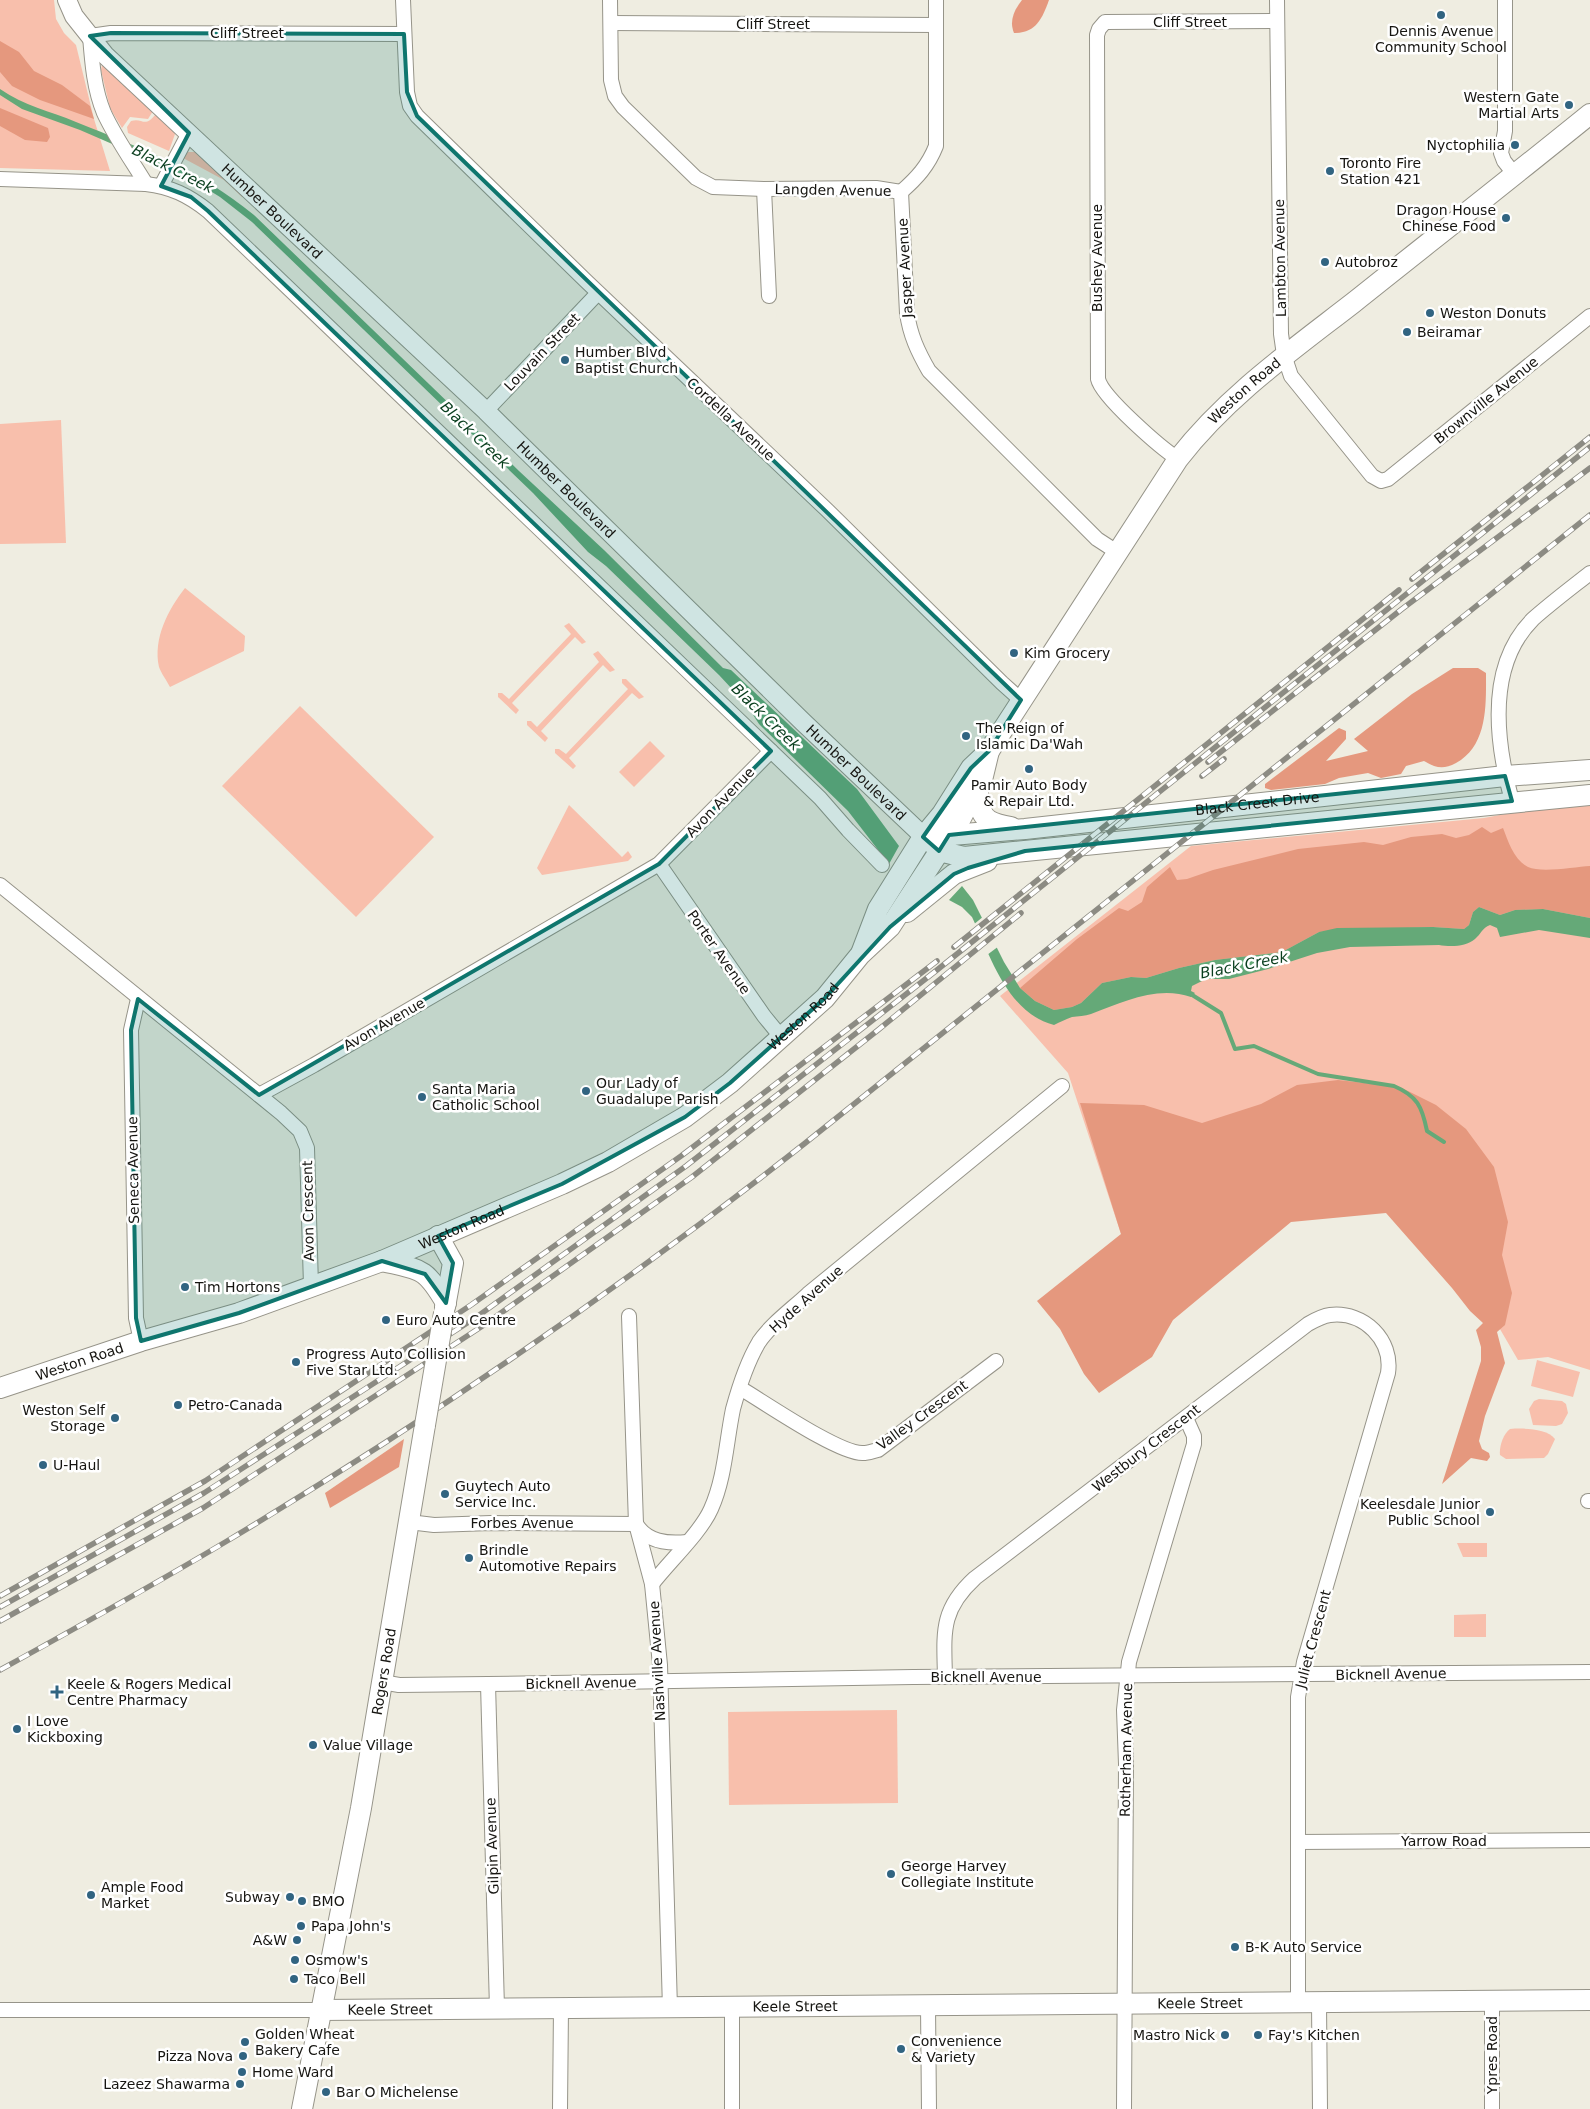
<svg xmlns="http://www.w3.org/2000/svg" width="1590" height="2109" viewBox="0 0 1590 2109" font-family="'DejaVu Sans',sans-serif">
	<style>
		.green { fill: #f8bfac }
		.forest { fill: #e5987e }
		.water { fill: #65a978 }
		.pier { fill: #efede1 }
		.lines { fill: none; stroke-linecap: round; stroke-linejoin: round }
		.stream { stroke: #65a978; stroke-width: 4 }
		.minor-casing { stroke: #969489; stroke-width: 16 }
		.tertiary-casing { stroke: #969489; stroke-width: 20 }
		.secondary-casing { stroke: #969489; stroke-width: 22 }
		.minor { stroke: #fff; stroke-width: 14 }
		.tertiary { stroke: #fff; stroke-width: 18 }
		.secondary { stroke: #fff; stroke-width: 20 }
		.rail-casing { stroke: #8c8b83; stroke-width: 5.5 }
		.rail { stroke: #fff; stroke-width: 4; stroke-dasharray: 11; stroke-linecap: butt }
		.secondary-bridge-casing { stroke: #969489; stroke-width: 22; stroke-linecap: butt }
		.secondary-bridge { stroke: #fff; stroke-width: 20 }
		.marked { fill: #0f766e; fill-opacity: 0.2; stroke: #0f766e; stroke-width: 4; stroke-linejoin: round }
		.poi-dot { fill: #316481; stroke: #fff; stroke-width: 2 }
		.labels { text-anchor: middle; stroke-width: 5; stroke-linejoin: round; paint-order: stroke }
		.street-label { font-size: 14px; fill: #161511; stroke: #fff }
		.poi-label { font-size: 14px; fill: #161511; stroke: #fff; text-anchor: start }
		.water-label { font-size: 15px; font-style: italic; fill: #093e1e; stroke: #fff }
	</style>
	<rect width="100%" height="100%" fill="#efede1"/>
	<!-- green -->
	<g class="green">
		<polygon points="0,0 54,0 56,19 64,33 76,45 94,119 110,171 0,168"/>
		<polygon points="102,65 153,111 148,119 130,117 122,128 110,108 101,70"/>
		<path d="M 156,114 L 174,130 L 175,134 L 169,151 L 128,133 L 127,127 L 131,121 C 143,117 144,129 156,114 Z"/>
		<polygon points="188,152 197,152 244,194 242,197 224,180 183,158"/>
		<polygon points="61,420 66,543 0,544 0,424"/>
		<path d="M 185,588 L 245,636 L 244,651 L 170,687 C 167,681 161,673 159,667 C 153,638 168,610 185,588 Z"/>
		<polygon points="569,623 586,642 582,644 575,637 512,703 519,710 516,714 498,697 498,693 502,693 509,699 571,634 564,626"/>
		<polygon points="598,651 615,670 610,672 603,665 541,731 548,738 545,742 527,725 527,721 531,721 537,727 599,662 593,654"/>
		<polygon points="622,679 626,679 644,697 639,699 632,693 569,758 576,766 573,769 555,753 555,749 559,749 566,754 628,689 622,683"/>
		<polygon points="300,706 434,837 356,917 222,786"/>
		<polygon points="650,741 665,756 634,787 619,772"/>
		<polygon points="1590,803 1590,1370 1548,1357 1518,1360 1423,1197 1121,1234 1068,1073 1000,996 1191,846 1484,818 1547,806"/>
		<polygon points="569,805 622,857 628,851 632,857 628,861 542,875 537,868"/>
		<polygon points="1537,1360 1580,1372 1573,1397 1531,1386"/>
		<polygon points="1539,1399 1562,1401 1566,1404 1568,1413 1562,1424 1556,1426 1533,1425 1529,1409 1534,1401"/>
		<path d="M 1510,1429 C 1523,1428 1547,1428 1555,1439 L 1548,1454 L 1544,1458 L 1506,1459 L 1500,1455 C 1499,1447 1503,1434 1510,1429 Z"/>
		<polygon points="1457,1543 1487,1543 1487,1557 1463,1557"/>
		<polygon points="1486,1614 1486,1637 1454,1637 1454,1615"/>
		<polygon points="897,1710 898,1803 729,1805 728,1712"/>
	</g>
	<!-- forest -->
	<g class="forest">
		<path d="M 1022,0 L 1049,0 C 1042,19 1036,33 1014,33 C 1009,21 1014,10 1022,0 Z"/>
		<polygon points="0,41 19,52 34,71 62,85 90,106 94,119 40,100 12,86 0,72"/>
		<polygon points="0,108 48,128 50,137 47,142 25,140 0,126"/>
		<path d="M 1453,668 L 1478,668 L 1486,673 C 1486,705 1488,745 1456,763 C 1443,770 1436,768 1424,761 L 1406,766 L 1401,774 L 1381,778 L 1368,773 L 1339,778 L 1325,784 L 1271,790 L 1265,788 L 1265,784 L 1339,728 L 1346,731 L 1346,739 L 1326,761 L 1368,751 L 1354,739 L 1412,694 Z"/>
		<path d="M 1482,827 L 1491,833 L 1503,828 C 1508,841 1514,860 1528,867 C 1541,873 1575,867 1590,866 L 1590,918 L 1543,909 L 1515,910 L 1500,915 L 1479,907 L 1473,912 L 1469,925 L 1464,929 L 1433,927 L 1319,932 L 1282,952 L 1215,960 L 1179,968 L 1146,978 L 1131,977 L 1102,983 L 1081,1003 L 1072,1007 L 1054,1010 L 1035,1001 L 1020,988 L 1077,939 L 1119,908 L 1128,911 L 1142,902 L 1147,887 L 1170,867 L 1177,880 L 1187,879 L 1213,870 L 1298,849 L 1364,842 L 1383,845 L 1411,837 L 1442,834 L 1456,838 L 1469,835 Z"/>
		<polygon points="1338,1080 1400,1087 1436,1105 1466,1129 1494,1167 1508,1222 1502,1255 1512,1293 1505,1325 1497,1332 1505,1363 1485,1416 1479,1441 1482,1449 1489,1453 1490,1457 1487,1461 1471,1458 1442,1484 1481,1361 1481,1347 1476,1330 1483,1323 1470,1311 1452,1288 1386,1213 1291,1222 1173,1320 1152,1357 1099,1393 1084,1374 1060,1329 1037,1301 1121,1234 1080,1103 1144,1105 1202,1123 1261,1104 1297,1085"/>
		<polygon points="404,1439 399,1467 330,1508 325,1493"/>
	</g>
	<!-- water -->
	<g class="water">
		<path d="M 0,89 C 24,106 50,111 76,122 C 143,149 198,169 254,215 L 519,471 L 604,550 L 723,668 L 731,670 L 857,789 L 899,846 L 889,864 L 848,811 L 759,724 L 746,704 L 719,675 L 606,566 L 588,552 L 533,493 L 252,222 L 220,197 L 186,176 L 80,130 L 22,109 L 0,95 Z"/>
		<path d="M 962,886 L 973,900 L 1004,962 L 1020,988 L 1035,1001 L 1054,1010 L 1072,1007 L 1081,1003 L 1102,983 L 1131,977 L 1146,978 L 1179,968 L 1215,960 L 1282,952 L 1319,932 L 1337,928 L 1433,927 L 1464,929 L 1469,925 L 1473,912 L 1479,907 L 1500,915 L 1515,910 L 1543,909 L 1590,918 L 1590,938 L 1539,930 L 1500,937 L 1497,928 L 1490,925 C 1482,928 1481,934 1475,939 C 1466,947 1450,947 1439,945 L 1350,947 L 1317,953 L 1268,969 L 1229,979 L 1206,979 L 1192,986 L 1191,991 L 1195,993 L 1191,997 C 1158,985 1122,1002 1091,1014 C 1085,1016 1078,1016 1072,1017 C 1066,1019 1060,1022 1054,1025 C 1007,1013 990,955 972,917 L 962,907 L 949,900 Z"/>
	</g>
	<!-- pier -->
	<polygon class="pier" points="984,916 999,946 987,955 973,925"/>
	<g class="lines">
		<!-- stream -->
		<path class="stream" d="M 1189,993 L 1221,1013 L 1235,1049 L 1254,1046 L 1318,1074 L 1394,1086 C 1417,1096 1422,1106 1427,1131 L 1444,1142"/>
		<!-- minor casing -->
		<g class="minor-casing">
			<g id="minor">
				<polyline points="403,0 407,92 410,106 417,116 586,281 827,510 1002,683 1021,700"/>
				<polyline points="610,0 611,80 615,96 623,107 696,178 713,187 764,189 876,188 901,192"/>
				<polyline points="1277,0 1281,334 1284,355 1291,376 1372,476 1381,481 1388,479 1590,316"/>
				<polyline points="1505,0 1505,131 1501,153 1504,161 1515,175"/>
				<polyline points="611,23 936,25"/>
				<path d="M 0,179 L 146,184 C 171,187 188,195 208,211 L 820,798 L 848,830 L 882,865"/>
				<path d="M 146,184 C 132,161 115,137 104,113 C 94,89 92,62 90,36 L 111,33 L 404,34"/>
				<polyline points="161,186 189,133"/>
				<polyline points="764,189 769,296"/>
				<path d="M 901,192 L 907,313 C 910,335 918,352 929,371 L 1097,539 L 1117,552"/>
				<path d="M 901,192 C 917,178 928,166 936,146 L 936,0"/>
				<polyline points="486,411 598,293"/>
				<path d="M 1178,459 C 1161,448 1102,397 1098,379 L 1097,35 L 1099,29 L 1105,22 L 1277,21"/>
				<path d="M 1512,801 C 1496,743 1486,666 1533,619 C 1551,603 1571,588 1590,573"/>
				<polyline points="659,864 764,1016 782,1038"/>
				<polyline points="0,885 281,1113 300,1131 307,1148 311,1286"/>
				<polyline points="138,999 131,1030 136,1318 141,1341"/>
				<polyline points="259,1095 314,1065 659,864 771,751"/>
				<polyline points="629,1316 636,1524 652,1584 660,1665 670,2008"/>
				<path d="M 740,1388 C 764,1402 839,1454 863,1453 C 868,1453 873,1451 878,1450 L 996,1361"/>
				<polyline points="1588,1501 1590,1501"/>
				<polyline points="409,1522 434,1525 491,1523 636,1524"/>
				<path d="M 636,1524 C 647,1542 667,1544 687,1542"/>
				<path d="M 652,1584 C 669,1562 701,1532 711,1509 C 725,1478 726,1443 733,1409 C 739,1387 747,1362 759,1342 C 771,1324 792,1309 808,1294 L 1062,1086"/>
				<path d="M 945,1677 C 944,1633 940,1610 975,1578 L 1308,1324 C 1315,1320 1322,1316 1330,1315 C 1364,1311 1393,1340 1388,1373 L 1304,1662 L 1298,1697 L 1298,2003"/>
				<polyline points="382,1682 399,1685 488,1684 913,1677 1590,1672"/>
				<polyline points="488,1684 497,2008"/>
				<polyline points="1298,1842 1590,1840"/>
				<polyline points="1492,2001 1492,2109"/>
				<polyline points="1319,2003 1320,2109"/>
				<polyline points="928,2006 929,2109"/>
				<polyline points="0,2010 320,2010"/>
				<polyline points="560,2109 561,2008"/>
				<polyline points="732,2109 732,2007"/>
				<polyline points="1124,2109 1126,1764 1124,1710 1129,1662 1194,1444 1194,1436 1186,1418"/>
			</g>
		</g>
		<!-- tertiary casing -->
		<g class="tertiary-casing">
			<g id="tertiary">
				<path id="s1" d="M 67,0 L 74,16 L 105,55 L 486,411 L 803,722 L 939,851"/>
			</g>
		</g>
		<!-- secondary casing -->
		<g class="secondary-casing">
			<g id="secondary">
				<path d="M 979,785 C 977,790 978,795 979,801 C 981,821 993,824 1011,827"/>
				<path id="s2" d="M 940,836 L 1025,829 L 1505,776 L 1590,770"/>
				<polyline points="939,851 964,857 1590,795"/>
				<polyline points="907,912 954,874 987,861"/>
				<path id="s3" d="M 862,951 L 878,909 L 923,837 L 942,814 L 971,768 L 989,751 L 1178,459 C 1227,396 1291,351 1353,303 C 1432,240 1511,178 1590,114"/>
				<polyline points="438,1236 453,1263 445,1307"/>
				<path d="M 382,1261 C 421,1270 425,1267 446,1303"/>
				<path id="s4" d="M 0,1388 L 141,1341 L 239,1313 L 382,1261 L 562,1184 L 608,1162 L 685,1117 L 730,1083 L 825,998 L 860,955 L 890,927 L 961,818 L 983,776 L 989,751"/>
				<path id="s5" d="M 320,2010 L 1590,2000"/>
				<path id="s6" d="M 302,2109 L 361,1808 L 425,1425"/>
			</g>
		</g>
		<!-- minor -->
		<use href="#minor" class="minor"/>
		<!-- tertiary -->
		<use href="#tertiary" class="tertiary"/>
		<!-- secondary -->
		<use href="#secondary" class="secondary"/>
		<!-- rail casing -->
		<g class="rail-casing">
			<g id="rail">
				<polyline points="1412,579 1590,437"/>
				<polyline points="1208,762 1402,609 1590,468"/>
				<polyline points="1202,776 1224,759"/>
				<polyline points="954,947 1399,590"/>
				<polyline points="0,1596 205,1481 471,1305 681,1156 937,961"/>
				<polyline points="0,1607 204,1493 478,1316 686,1166 937,970 1590,447"/>
				<polyline points="0,1621 203,1508 484,1325 692,1177 878,1030 1021,913"/>
				<path d="M 0,1670 C 76,1628 152,1586 227,1541 C 427,1421 621,1288 804,1144 L 1590,515"/>
			</g>
		</g>
		<!-- rail -->
		<use href="#rail" class="rail"/>
		<!-- secondary-bridge casing -->
		<g class="secondary-bridge-casing">
			<polyline id="secondary-bridge" points="425,1425 444,1313"/>
		</g>
		<!-- secondary-bridge -->
		<use href="#secondary-bridge" class="secondary-bridge"/>
	</g>
	<!-- marked area -->
	<path class="marked" d="M 111,33 L 404,34 L 407,92 L 417,116 L 1021,700 L 989,751 L 971,768 L 923,837 L 939,851 L 949,835 L 1505,776 L 1512,801 L 1025,851 L 968,868 L 954,874 L 890,927 L 825,998 L 730,1083 L 685,1117 L 562,1184 L 438,1236 L 453,1263 L 446,1303 L 425,1274 L 382,1261 L 239,1313 L 141,1341 L 136,1318 L 131,1030 L 138,999 L 259,1095 L 659,864 L 771,751 L 208,211 L 191,197 L 161,186 L 189,133 L 90,36 Z"/>
	<!-- markers -->
	<g class="poi-dot">
		<circle cx="1441" cy="15" r="5"/>
		<circle cx="1569" cy="105" r="5"/>
		<circle cx="1515" cy="145" r="5"/>
		<circle cx="1330" cy="171" r="5"/>
		<circle cx="1506" cy="218" r="5"/>
		<circle cx="1325" cy="262" r="5"/>
		<circle cx="1430" cy="313" r="5"/>
		<circle cx="1407" cy="332" r="5"/>
		<circle cx="565" cy="360" r="5"/>
		<circle cx="1014" cy="653" r="5"/>
		<circle cx="966" cy="736" r="5"/>
		<circle cx="1029" cy="769" r="5"/>
		<circle cx="586" cy="1091" r="5"/>
		<circle cx="422" cy="1097" r="5"/>
		<circle cx="185" cy="1287" r="5"/>
		<circle cx="386" cy="1320" r="5"/>
		<circle cx="296" cy="1362" r="5"/>
		<circle cx="178" cy="1405" r="5"/>
		<circle cx="115" cy="1418" r="5"/>
		<circle cx="43" cy="1465" r="5"/>
		<circle cx="445" cy="1494" r="5"/>
		<circle cx="1490" cy="1512" r="5"/>
		<circle cx="469" cy="1558" r="5"/>
		<path d="M54.5 1684.5h5v5h5v5h-5v5h-5v-5h-5v-5h5z"/>
		<circle cx="17" cy="1729" r="5"/>
		<circle cx="313" cy="1745" r="5"/>
		<circle cx="891" cy="1874" r="5"/>
		<circle cx="91" cy="1895" r="5"/>
		<circle cx="290" cy="1897" r="5"/>
		<circle cx="302" cy="1901" r="5"/>
		<circle cx="301" cy="1926" r="5"/>
		<circle cx="297" cy="1940" r="5"/>
		<circle cx="1235" cy="1947" r="5"/>
		<circle cx="295" cy="1960" r="5"/>
		<circle cx="294" cy="1979" r="5"/>
		<circle cx="1225" cy="2035" r="5"/>
		<circle cx="1258" cy="2035" r="5"/>
		<circle cx="245" cy="2042" r="5"/>
		<circle cx="901" cy="2049" r="5"/>
		<circle cx="243" cy="2056" r="5"/>
		<circle cx="242" cy="2072" r="5"/>
		<circle cx="240" cy="2084" r="5"/>
		<circle cx="326" cy="2092" r="5"/>
	</g>
	<g class="labels">
		<!-- street labels -->
		<g class="street-label">
			<text x="1190" y="27">Cliff Street</text>
			<text x="773" y="29">Cliff Street</text>
			<text x="247" y="38">Cliff Street</text>
			<text transform="translate(833 190) rotate(1)" y="5">Langden Avenue</text>
			<text dy="5" stroke="none"><textPath href="#s1" startOffset="296">Humber Boulevard</textPath></text>
			<text transform="translate(1097 258) rotate(-90)" y="5">Bushey Avenue</text>
			<text transform="translate(1280 258) rotate(-91)" y="5">Lambton Avenue</text>
			<text transform="translate(905 268) rotate(-93)" y="5">Jasper Avenue</text>
			<text transform="translate(542 352) rotate(-46)" y="5">Louvain Street</text>
			<text dy="5" stroke="none"><textPath href="#s3" startOffset="682">Weston Road</textPath></text>
			<text transform="translate(1486 400) rotate(-39)" y="5">Brownville Avenue</text>
			<text transform="translate(731 419) rotate(43)" y="5">Cordella Avenue</text>
			<text dy="5" stroke="none"><textPath href="#s1" startOffset="701">Humber Boulevard</textPath></text>
			<text dy="5" stroke="none"><textPath href="#s1" startOffset="1106">Humber Boulevard</textPath></text>
			<text transform="translate(720 802) rotate(-46)" y="5">Avon Avenue</text>
			<text dy="5" stroke="none"><textPath href="#s2" startOffset="319">Black Creek Drive</textPath></text>
			<text transform="translate(719 952) rotate(55)" y="5">Porter Avenue</text>
			<text dy="5" stroke="none"><textPath href="#s4" startOffset="894">Weston Road</textPath></text>
			<text transform="translate(384 1024) rotate(-30)" y="5">Avon Avenue</text>
			<text transform="translate(133 1170) rotate(-91)" y="5">Seneca Avenue</text>
			<text transform="translate(308 1211) rotate(-91)" y="5">Avon Crescent</text>
			<text dy="5" stroke="none"><textPath href="#s4" startOffset="489">Weston Road</textPath></text>
			<text transform="translate(806 1299) rotate(-42)" y="5">Hyde Avenue</text>
			<text dy="5" stroke="none"><textPath href="#s4" startOffset="84">Weston Road</textPath></text>
			<text transform="translate(922 1415) rotate(-36)" y="5">Valley Crescent</text>
			<text transform="translate(1146 1448) rotate(-38)" y="5">Westbury Crescent</text>
			<text x="522" y="1528">Forbes Avenue</text>
			<text transform="translate(1313 1639) rotate(-75)" y="5">Juliet Crescent</text>
			<text transform="translate(657 1661) rotate(-93)" y="5">Nashville Avenue</text>
			<text dy="5" stroke="none"><textPath href="#s6" startOffset="445">Rogers Road</textPath></text>
			<text transform="translate(1391 1674) rotate(-1)" y="5">Bicknell Avenue</text>
			<text x="986" y="1682">Bicknell Avenue</text>
			<text transform="translate(581 1683) rotate(-1)" y="5">Bicknell Avenue</text>
			<text transform="translate(1126 1750) rotate(-89)" y="5">Rotherham Avenue</text>
			<text x="1444" y="1846">Yarrow Road</text>
			<text transform="translate(492 1846) rotate(-92)" y="5">Gilpin Avenue</text>
			<text dy="5" stroke="none"><textPath href="#s5" startOffset="880">Keele Street</textPath></text>
			<text dy="5" stroke="none"><textPath href="#s5" startOffset="475">Keele Street</textPath></text>
			<text dy="5" stroke="none"><textPath href="#s5" startOffset="70">Keele Street</textPath></text>
			<text transform="translate(1492 2055) rotate(-90)" y="5">Ypres Road</text>
		</g>
		<!-- poi labels -->
		<g class="poi-label">
			<text x="1441" y="36" text-anchor="middle">Dennis Avenue<tspan x="1441" dy="16">Community School</tspan></text>
			<text x="1559" y="102" text-anchor="end">Western Gate<tspan x="1559" dy="16">Martial Arts</tspan></text>
			<text x="1505" y="150" text-anchor="end">Nyctophilia</text>
			<text x="1340" y="168">Toronto Fire<tspan x="1340" dy="16">Station 421</tspan></text>
			<text x="1496" y="215" text-anchor="end">Dragon House<tspan x="1496" dy="16">Chinese Food</tspan></text>
			<text x="1335" y="267">Autobroz</text>
			<text x="1440" y="318">Weston Donuts</text>
			<text x="1417" y="337">Beiramar</text>
			<text x="575" y="357">Humber Blvd<tspan x="575" dy="16">Baptist Church</tspan></text>
			<text x="1024" y="658">Kim Grocery</text>
			<text x="976" y="733">The Reign of<tspan x="976" dy="16">Islamic Da'Wah</tspan></text>
			<text x="1029" y="790" text-anchor="middle">Pamir Auto Body<tspan x="1029" dy="16">&amp; Repair Ltd.</tspan></text>
			<text x="596" y="1088">Our Lady of<tspan x="596" dy="16">Guadalupe Parish</tspan></text>
			<text x="432" y="1094">Santa Maria<tspan x="432" dy="16">Catholic School</tspan></text>
			<text x="195" y="1292">Tim Hortons</text>
			<text x="396" y="1325">Euro Auto Centre</text>
			<text x="306" y="1359">Progress Auto Collision<tspan x="306" dy="16">Five Star Ltd.</tspan></text>
			<text x="188" y="1410">Petro-Canada</text>
			<text x="105" y="1415" text-anchor="end">Weston Self<tspan x="105" dy="16">Storage</tspan></text>
			<text x="53" y="1470">U-Haul</text>
			<text x="455" y="1491">Guytech Auto<tspan x="455" dy="16">Service Inc.</tspan></text>
			<text x="1480" y="1509" text-anchor="end">Keelesdale Junior<tspan x="1480" dy="16">Public School</tspan></text>
			<text x="479" y="1555">Brindle<tspan x="479" dy="16">Automotive Repairs</tspan></text>
			<text x="67" y="1689">Keele &amp; Rogers Medical<tspan x="67" dy="16">Centre Pharmacy</tspan></text>
			<text x="27" y="1726">I Love<tspan x="27" dy="16">Kickboxing</tspan></text>
			<text x="323" y="1750">Value Village</text>
			<text x="901" y="1871">George Harvey<tspan x="901" dy="16">Collegiate Institute</tspan></text>
			<text x="101" y="1892">Ample Food<tspan x="101" dy="16">Market</tspan></text>
			<text x="280" y="1902" text-anchor="end">Subway</text>
			<text x="312" y="1906">BMO</text>
			<text x="311" y="1931">Papa John's</text>
			<text x="287" y="1945" text-anchor="end">A&amp;W</text>
			<text x="1245" y="1952">B-K Auto Service</text>
			<text x="305" y="1965">Osmow's</text>
			<text x="304" y="1984">Taco Bell</text>
			<text x="255" y="2039">Golden Wheat<tspan x="255" dy="16">Bakery Cafe</tspan></text>
			<text x="1215" y="2040" text-anchor="end">Mastro Nick</text>
			<text x="1268" y="2040">Fay's Kitchen</text>
			<text x="911" y="2046">Convenience<tspan x="911" dy="16">&amp; Variety</tspan></text>
			<text x="233" y="2061" text-anchor="end">Pizza Nova</text>
			<text x="252" y="2077">Home Ward</text>
			<text x="230" y="2089" text-anchor="end">Lazeez Shawarma</text>
			<text x="336" y="2097">Bar O Michelense</text>
		</g>
		<!-- water labels -->
		<g class="water-label">
			<text transform="translate(173 169) rotate(27)" y="5">Black Creek</text>
			<text transform="translate(475 435) rotate(44)" y="5">Black Creek</text>
			<text transform="translate(766 717) rotate(44)" y="5">Black Creek</text>
			<text transform="translate(1244 965) rotate(-11)" y="5">Black Creek</text>
		</g>
	</g>
</svg>
